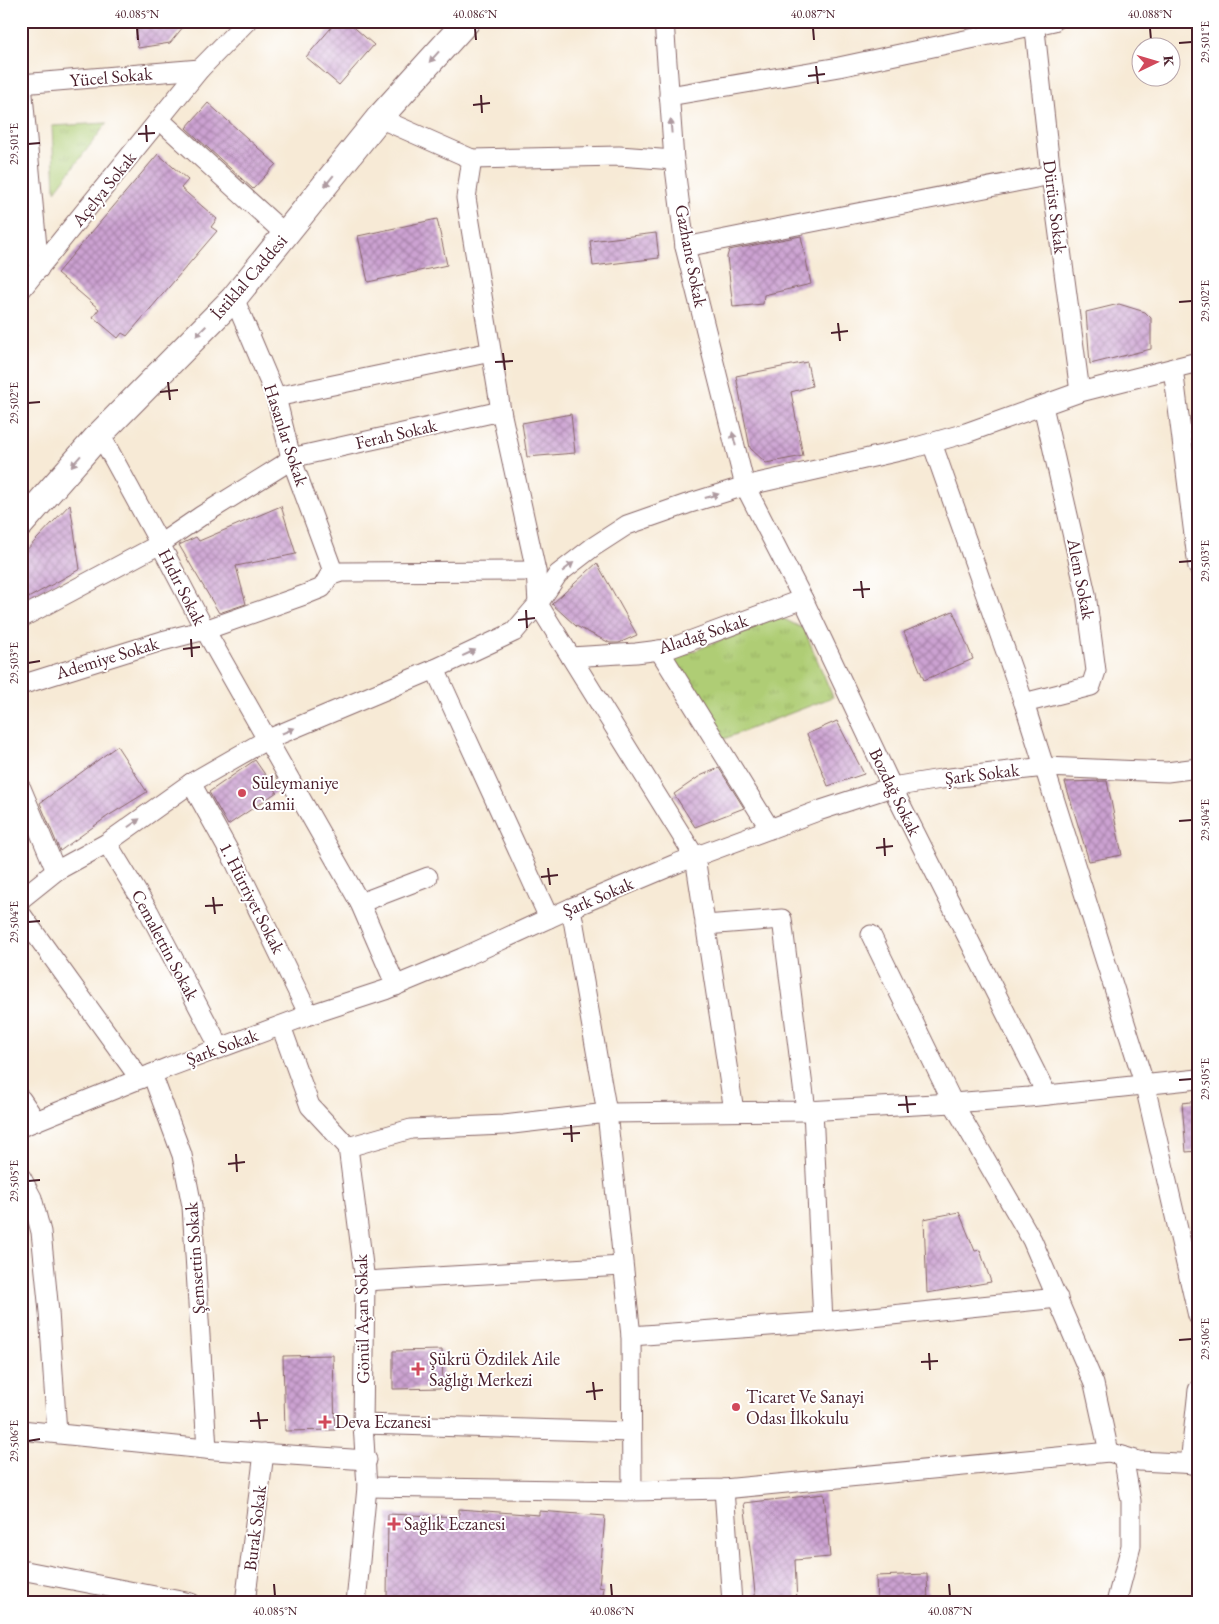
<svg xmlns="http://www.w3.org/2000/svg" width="1219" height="1624" viewBox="0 0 1219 1624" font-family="'EB Garamond',serif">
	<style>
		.grass { fill: url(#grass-tufts); stroke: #7c7650 }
		.building { fill: url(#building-cross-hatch) }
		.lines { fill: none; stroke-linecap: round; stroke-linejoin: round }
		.street-casing { stroke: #876667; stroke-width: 21 }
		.secondary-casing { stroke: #876667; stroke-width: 28 }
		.street { stroke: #fff; stroke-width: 19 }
		.secondary { stroke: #fff; stroke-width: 26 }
		.oneway { fill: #ae9aa0 }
		.ticks { fill: none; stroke: #4a1f2b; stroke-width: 2 }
		.poi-dot { fill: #d1495b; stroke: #fff; stroke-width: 2 }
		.labels { text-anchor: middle; stroke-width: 4; stroke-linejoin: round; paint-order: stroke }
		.street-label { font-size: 18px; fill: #4a1f2b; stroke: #fff }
		.poi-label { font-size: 18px; fill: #4a1f2b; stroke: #fff; text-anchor: start }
		.neatline { fill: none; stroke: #4a1f2b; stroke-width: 2 }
		.ticks-label { font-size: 12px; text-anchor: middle; fill: #4a1f2b }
	</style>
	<defs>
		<pattern id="grass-tufts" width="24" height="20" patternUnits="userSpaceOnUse" patternTransform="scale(1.25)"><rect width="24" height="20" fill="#afcd74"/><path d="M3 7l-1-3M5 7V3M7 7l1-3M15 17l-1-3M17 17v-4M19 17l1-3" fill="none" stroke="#98b065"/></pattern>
		<pattern id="building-cross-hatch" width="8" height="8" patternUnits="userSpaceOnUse" patternTransform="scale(1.25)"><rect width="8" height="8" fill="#cca2d2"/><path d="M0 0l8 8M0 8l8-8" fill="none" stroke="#a883ab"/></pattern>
	</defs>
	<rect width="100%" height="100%" fill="#fff"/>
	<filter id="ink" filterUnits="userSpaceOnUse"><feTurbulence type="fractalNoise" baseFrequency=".02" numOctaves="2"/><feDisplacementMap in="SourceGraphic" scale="10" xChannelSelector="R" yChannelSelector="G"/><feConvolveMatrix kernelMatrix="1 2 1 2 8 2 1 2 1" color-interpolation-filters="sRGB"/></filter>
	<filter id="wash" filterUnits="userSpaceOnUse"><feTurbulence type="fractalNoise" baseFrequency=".0096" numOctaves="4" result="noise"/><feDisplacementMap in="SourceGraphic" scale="20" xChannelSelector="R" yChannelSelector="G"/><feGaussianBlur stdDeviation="1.12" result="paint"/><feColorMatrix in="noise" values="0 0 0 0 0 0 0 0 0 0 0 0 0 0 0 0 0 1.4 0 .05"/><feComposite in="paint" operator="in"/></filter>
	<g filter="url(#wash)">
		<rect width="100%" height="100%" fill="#f7ead6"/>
		<!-- grass -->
		<g class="grass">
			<polygon points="107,123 55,191 52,126"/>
			<polygon points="784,619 804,629 833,697 721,740 672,660 770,620"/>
		</g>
		<g id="blocks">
			<!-- building -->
			<g class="building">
				<polygon points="139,21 188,21 170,43 138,48 136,38"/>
				<polygon points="337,21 347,21 374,45 339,85 306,57"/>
				<polygon points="208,103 276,164 253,189 186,128"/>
				<polygon points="158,154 188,180 181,188 217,219 211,227 217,231 127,336 122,333 118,338 93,317 99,309 57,273"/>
				<polygon points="437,219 447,265 368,282 358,236"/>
				<polygon points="656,233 659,258 593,266 590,241"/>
				<polygon points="801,236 811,284 764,295 763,304 733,307 727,257 729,250"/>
				<polygon points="1119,304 1145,312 1151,318 1151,349 1090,364 1086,312"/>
				<polygon points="807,362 812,386 791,392 803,456 766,463 750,448 736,376"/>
				<polygon points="571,414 575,453 527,457 522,423"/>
				<polygon points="70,504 80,569 21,602 21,556"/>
				<polygon points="281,506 296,554 236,566 246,604 219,613 179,545 196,537 199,541"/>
				<polygon points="597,563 637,635 619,643 610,643 576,626 552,604"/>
				<polygon points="953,611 973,659 924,680 904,632"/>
				<polygon points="837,721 864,774 828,786 807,734"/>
				<polygon points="117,746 147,792 108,816 60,851 40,803"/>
				<polygon points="255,760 277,792 228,825 209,792"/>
				<polygon points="719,768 744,808 695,827 674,794 700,776"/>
				<polygon points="1107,781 1122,855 1089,861 1065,782"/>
				<polygon points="1198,1101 1198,1151 1186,1152 1182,1103"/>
				<polygon points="959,1212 975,1251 980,1250 991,1282 927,1293 924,1219"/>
				<polygon points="442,1350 443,1388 393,1389 393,1351"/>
				<polygon points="333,1355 335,1430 285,1431 283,1356"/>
				<polygon points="824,1494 830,1557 795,1560 797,1603 756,1603 752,1564 744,1503"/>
				<polygon points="459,1509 539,1515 539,1511 605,1516 599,1587 604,1588 602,1603 392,1603 387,1599 388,1514 459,1517"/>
				<polygon points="927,1574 928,1603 877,1603 876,1576"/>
			</g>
		</g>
	</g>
	<g filter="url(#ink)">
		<use href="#blocks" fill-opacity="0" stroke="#876667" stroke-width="1"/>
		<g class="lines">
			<!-- street casing -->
			<g class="street-casing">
				<g id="street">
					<polyline points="664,21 674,160 685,247 745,486 803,599 892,787 1047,1095"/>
					<polyline points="1034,21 1051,175 1080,392"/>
					<polyline points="21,84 200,69"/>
					<polyline points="22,84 39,269"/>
					<polyline points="669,96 839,67 1054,21"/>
					<polyline points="379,118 472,159 619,156 674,160"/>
					<polyline points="160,120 285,234"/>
					<polyline points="472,159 466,198 501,411 536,571 538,604 695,857 734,1111"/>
					<polyline points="685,247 1051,175"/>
					<polyline points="21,290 200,69 247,21"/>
					<polyline points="234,298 276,397 291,458 334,574"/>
					<polyline points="1173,368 1198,567"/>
					<polyline points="276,397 491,352"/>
					<polyline points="100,434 160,544 205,630 360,903 396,986"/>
					<polyline points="932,443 1024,703 1145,1086 1198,1316"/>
					<polyline points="21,618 160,544 201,516 283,465 291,458 501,411"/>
					<polyline points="659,650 770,829"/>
					<polyline points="571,657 636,653 668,649 803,599"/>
					<polyline points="435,669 549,918"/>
					<polyline points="21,685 162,641 205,630 307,594 322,588 329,576 341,572 536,571"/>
					<polyline points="1024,703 1091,686 1096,671 1086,594 1043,406"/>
					<polyline points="191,783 236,864 309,1015"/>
					<polyline points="21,788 56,871"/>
					<polyline points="107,843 149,912 220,1048"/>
					<polyline points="21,899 56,871 107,843 191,783 266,740 435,669 514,632 538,604 558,574 593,547 627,525 687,504 745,486 913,448 966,433 1080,392 1198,362"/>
					<polyline points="360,903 428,877"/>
					<polyline points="571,908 607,1113 631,1336 632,1491"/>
					<polyline points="21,914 140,1079"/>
					<polyline points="705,925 782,919 806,1111"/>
					<polyline points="871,935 953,1103 1032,1240 1094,1384 1109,1452"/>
					<polyline points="281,1026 310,1106 348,1147 365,1281 363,1424 367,1487 356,1603"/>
					<polyline points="152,1074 182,1155 192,1206 207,1449"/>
					<polyline points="21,1099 36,1121"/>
					<polyline points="813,1110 823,1322"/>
					<polyline points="21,1127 169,1067 309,1015 385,990 462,958 571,908 678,863 818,811 892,787 941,779 1045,767 1167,772 1198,768"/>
					<polyline points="348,1147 411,1129 504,1125 607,1113 806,1111 953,1103 1029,1097 1198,1079"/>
					<polyline points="21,1177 32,1198 41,1232 49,1312 57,1433"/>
					<polyline points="365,1281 622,1266"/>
					<polyline points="631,1336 823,1322 1058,1298"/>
					<polyline points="363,1424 631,1432"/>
					<polyline points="21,1430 215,1450 367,1460"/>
					<polyline points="1190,1464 1198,1390"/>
					<polyline points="367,1487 632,1491 724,1489 1109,1452 1139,1461 1198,1464"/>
					<polyline points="724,1489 732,1603"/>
					<polyline points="21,1570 191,1603"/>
					<polyline points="245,1603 264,1453"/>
					<polyline points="1116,1603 1131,1546 1131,1501 1123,1456"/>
				</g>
			</g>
			<!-- secondary casing -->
			<g class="secondary-casing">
				<polyline id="secondary" points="21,524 100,434 234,298 379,118 467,21"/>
			</g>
			<!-- street -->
			<use href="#street" class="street"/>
			<!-- secondary -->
			<use href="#secondary" class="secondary"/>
		</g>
		<!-- one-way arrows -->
		<defs><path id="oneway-solid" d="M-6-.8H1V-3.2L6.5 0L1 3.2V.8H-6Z" transform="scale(1.25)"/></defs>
		<g class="oneway">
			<use href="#oneway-solid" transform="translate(434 57) rotate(132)"/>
			<use href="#oneway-solid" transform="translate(671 126) rotate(-95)"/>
			<use href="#oneway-solid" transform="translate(329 181) rotate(129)"/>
			<use href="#oneway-solid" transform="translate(201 331) rotate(135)"/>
			<use href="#oneway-solid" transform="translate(734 439) rotate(-104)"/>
			<use href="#oneway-solid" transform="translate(76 461) rotate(131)"/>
			<use href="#oneway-solid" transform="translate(712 496) rotate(-16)"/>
			<use href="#oneway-solid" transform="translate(568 567) rotate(-38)"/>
			<use href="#oneway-solid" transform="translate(469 653) rotate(-25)"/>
			<use href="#oneway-solid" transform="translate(288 731) rotate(-23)"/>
			<use href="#oneway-solid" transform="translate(134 823) rotate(-35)"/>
		</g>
	</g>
	<!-- ticks -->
	<path class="ticks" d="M 137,28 L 138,40M 475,28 L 476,40M 813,28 L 814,40M 1150,28 L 1151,40M 1179,43 L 1192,42M 816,66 L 818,84M 808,76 L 825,74M 481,95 L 482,113M 473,105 L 490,103M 146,125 L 147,142M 138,134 L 155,133M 28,144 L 40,143M 1179,302 L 1192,301M 838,323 L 840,341M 831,333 L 848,331M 503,353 L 505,370M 495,362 L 513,361M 168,382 L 170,400M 160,392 L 178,390M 28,403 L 40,402M 1179,562 L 1192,561M 861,581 L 863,598M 853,590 L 870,589M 526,610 L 527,628M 518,620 L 535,618M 191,639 L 192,657M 183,649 L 200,647M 28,663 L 40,661M 1179,821 L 1192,820M 884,838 L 885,856M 876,848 L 893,846M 548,868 L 550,885M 541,877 L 558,875M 213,897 L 215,914M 205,906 L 223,905M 28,922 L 40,921M 1179,1080 L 1192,1079M 906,1096 L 908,1113M 898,1105 L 916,1104M 571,1125 L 572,1142M 563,1134 L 580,1133M 236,1154 L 237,1172M 228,1164 L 245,1162M 28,1181 L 40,1180M 1179,1340 L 1192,1339M 929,1353 L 930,1370M 921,1362 L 938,1361M 593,1382 L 595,1400M 586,1392 L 603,1390M 258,1412 L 260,1429M 250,1421 L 268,1420M 28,1441 L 40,1439M 274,1584 L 275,1596M 611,1584 L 612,1596M 949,1584 L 950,1596"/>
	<!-- markers -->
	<g class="poi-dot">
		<circle cx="242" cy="793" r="5"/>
		<path d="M415.5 1361.5h5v5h5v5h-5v5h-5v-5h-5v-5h5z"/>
		<circle cx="736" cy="1407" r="5"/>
		<path d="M322.5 1414.5h5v5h5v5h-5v5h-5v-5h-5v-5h5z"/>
		<path d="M391.5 1516.5h5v5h5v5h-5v5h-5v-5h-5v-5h5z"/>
	</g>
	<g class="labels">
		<!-- street labels -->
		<g class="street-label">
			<text transform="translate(111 77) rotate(-5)" y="6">Yücel Sokak</text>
			<text transform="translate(104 189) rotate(-51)" y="6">Açelya Sokak</text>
			<text transform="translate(1055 207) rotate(83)" y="6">Dürüst Sokak</text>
			<text transform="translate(691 256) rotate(79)" y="6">Gazhane Sokak</text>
			<text transform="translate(249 277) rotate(-49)" y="6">İstiklal Caddesi</text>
			<text transform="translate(396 434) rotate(-13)" y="6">Ferah Sokak</text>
			<text transform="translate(286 435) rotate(72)" y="6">Hasanlar Sokak</text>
			<text transform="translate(1081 579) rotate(79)" y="6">Alem Sokak</text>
			<text transform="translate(182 587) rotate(63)" y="6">Hıdır Sokak</text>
			<text transform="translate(703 634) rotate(-18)" y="6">Aladağ Sokak</text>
			<text transform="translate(107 658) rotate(-17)" y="6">Ademiye Sokak</text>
			<text transform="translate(982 774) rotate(-7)" y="6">Şark Sokak</text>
			<text transform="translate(895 792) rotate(64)" y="6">Bozdağ Sokak</text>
			<text transform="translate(598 897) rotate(-23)" y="6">Şark Sokak</text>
			<text transform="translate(252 898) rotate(63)" y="6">1. Hürriyet Sokak</text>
			<text transform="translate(165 945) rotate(62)" y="6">Cemalettin Sokak</text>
			<text transform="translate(222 1047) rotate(-20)" y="6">Şark Sokak</text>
			<text transform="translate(195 1258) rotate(-94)" y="6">Şemsettin Sokak</text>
			<text transform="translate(362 1319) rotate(-91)" y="6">Gönül Açan Sokak</text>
			<text transform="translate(255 1528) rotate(-83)" y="6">Burak Sokak</text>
		</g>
		<!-- poi labels -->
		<g class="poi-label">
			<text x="252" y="789">Süleymaniye<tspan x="252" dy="21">Camii</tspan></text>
			<text x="429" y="1365">Şükrü Özdilek Aile<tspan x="429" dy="21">Sağlığı Merkezi</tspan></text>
			<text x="746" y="1403">Ticaret Ve Sanayi<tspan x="746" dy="21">Odası İlkokulu</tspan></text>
			<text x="335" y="1428">Deva Eczanesi</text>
			<text x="404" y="1530">Sağlık Eczanesi</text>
		</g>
	</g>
	<!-- margin -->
	<rect width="1219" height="1624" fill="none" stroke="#fff" stroke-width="55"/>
	<!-- north arrow -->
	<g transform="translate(1156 62) rotate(85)"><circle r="24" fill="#ffffff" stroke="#b7a5aa"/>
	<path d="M0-4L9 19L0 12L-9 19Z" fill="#d1495b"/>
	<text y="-8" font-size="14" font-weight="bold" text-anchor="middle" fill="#4a1f2b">K</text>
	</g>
	<rect x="28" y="28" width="1164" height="1568" class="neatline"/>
	<g class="ticks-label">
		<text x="137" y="18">40.085°N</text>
		<text x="475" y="18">40.086°N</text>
		<text x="813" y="18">40.087°N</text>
		<text x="1150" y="18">40.088°N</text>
		<text transform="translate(1205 42) rotate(-90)" y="4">29.501°E</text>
		<text transform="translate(14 144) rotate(-90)" y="4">29.501°E</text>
		<text transform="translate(1205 301) rotate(-90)" y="4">29.502°E</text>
		<text transform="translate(14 403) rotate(-90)" y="4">29.502°E</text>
		<text transform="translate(1205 561) rotate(-90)" y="4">29.503°E</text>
		<text transform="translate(14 663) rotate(-90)" y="4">29.503°E</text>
		<text transform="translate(1205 820) rotate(-90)" y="4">29.504°E</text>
		<text transform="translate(14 922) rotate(-90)" y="4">29.504°E</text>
		<text transform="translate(1205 1079) rotate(-90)" y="4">29.505°E</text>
		<text transform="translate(14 1181) rotate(-90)" y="4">29.505°E</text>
		<text transform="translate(1205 1339) rotate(-90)" y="4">29.506°E</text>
		<text transform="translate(14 1441) rotate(-90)" y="4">29.506°E</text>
		<text x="275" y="1615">40.085°N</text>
		<text x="612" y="1615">40.086°N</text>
		<text x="950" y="1615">40.087°N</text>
	</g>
</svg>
